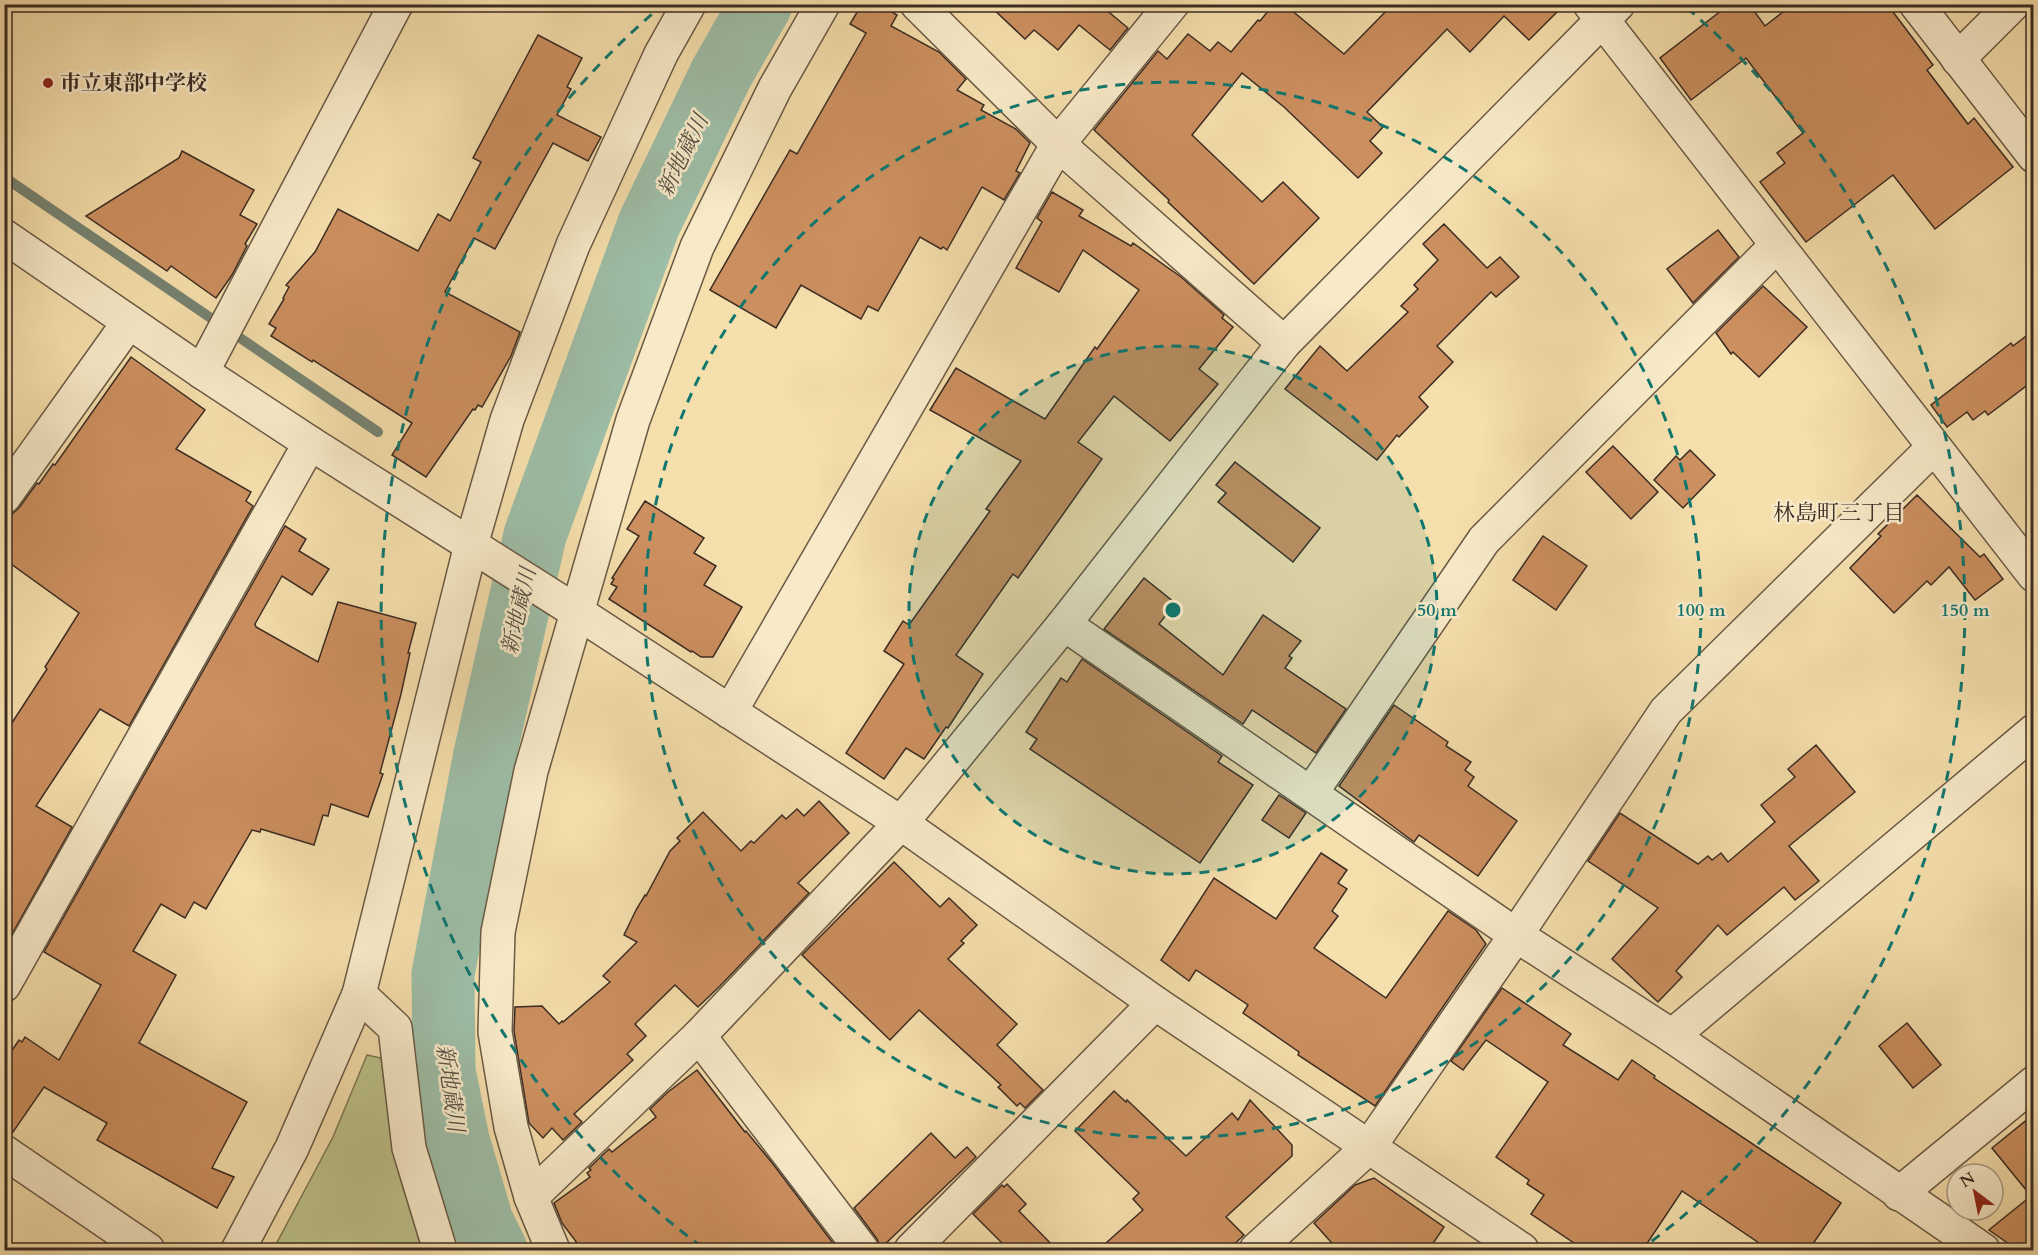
<svg xmlns="http://www.w3.org/2000/svg" width="2038" height="1255" viewBox="0 0 2038 1255" font-family="Cardo,'Noto Serif JP',serif">
	<style>
		.green { fill: #bcc189; stroke: #7c7656; stroke-width: 1.5 }
		.lines { fill: none; stroke-linecap: round; stroke-linejoin: round }
		.stream { stroke: #768372; stroke-width: 10 }
		.river { stroke: #9dbda6; stroke-width: 63 }
		.building { fill: #cc8f5f; stroke: #3b2c23; stroke-width: 1.5 }
		.minor-casing { stroke: #6a5945; stroke-width: 36 }
		.minor { stroke: #f8eac9; stroke-width: 33 }
		.ring { fill: none; stroke: #0f766e; stroke-width: 3; stroke-dasharray: 10 8 }
		.poi-dot { fill: #8f2418; stroke: #f8eac9; stroke-width: 2 }
		.labels { text-anchor: middle; stroke-width: 5; stroke-linejoin: round; paint-order: stroke }
		.poi-label { font-size: 21px; font-weight: bold; fill: #3b2c23; stroke: #f8eac9; text-anchor: start }
		.water-label { font-size: 22px; font-style: italic; fill: #545044; stroke: #f8eac9 }
		.neighbourhood-label { font-size: 22px; fill: #3b2c23; stroke: #f8eac9 }
		.centre { fill: #0f766e; stroke: #f8eac9; stroke-width: 3 }
		.ring-label { font-size: 18px; text-anchor: middle; font-weight: bold; fill: #0f766e; stroke: #f8eac9; stroke-width: 5; stroke-linejoin: round; paint-order: stroke }
	</style>
	<rect width="100%" height="100%" fill="#f5dfac"/>
	<filter id="stains"><feTurbulence type="fractalNoise" baseFrequency=".00333" numOctaves="4"/><feColorMatrix values="0 0 0 0 .2 0 0 0 0 .09 0 0 0 0 .02 0 0 0 .5 -.17"/></filter>
	<radialGradient id="worn" r=".72"><stop offset=".6" stop-color="#630" stop-opacity="0"/><stop offset="1" stop-color="#630" stop-opacity=".3"/></radialGradient>
	<!-- green -->
	<polygon class="green" points="367,1055 381,1058 389,1119 402,1177 425,1250 273,1250 333,1137"/>
	<g class="lines">
		<!-- stream -->
		<polyline class="stream" points="4,177 378,432"/>
		<!-- river -->
		<polyline class="river" points="496,1250 482,1222 458,1140 444,1071 443,974 485,754 535,535 649,224 721,74 761,4"/>
	</g>
	<!-- building -->
	<g class="building">
		<polygon points="862,4 879,4 897,15 891,26 939,52 966,79 957,90 984,105 981,110 1016,129 1030,143 1016,171 1020,173 1004,200 982,187 947,250 943,247 941,249 920,237 878,311 868,306 861,319 801,285 776,328 710,290 790,150 797,154 866,33 850,24"/>
		<polygon points="988,4 1099,4 1128,28 1110,50 1079,25 1058,50 1034,30 1025,39"/>
		<polygon points="1274,4 1284,4 1344,54 1393,4 1565,4 1529,40 1504,16 1470,52 1447,29 1367,112 1383,127 1370,141 1382,153 1358,178 1284,107 1242,73 1192,135 1262,202 1283,182 1319,218 1254,284 1168,202 1169,200 1094,130 1158,51 1167,59 1188,34 1210,51 1218,42 1231,52 1258,20 1260,21"/>
		<polygon points="1730,4 1749,4 1765,26 1793,4 1887,4 1933,65 1927,70 1968,124 1974,118 2013,167 1935,229 1893,175 1806,242 1760,182 1785,163 1777,153 1803,133 1746,58 1691,100 1660,58"/>
		<polygon points="538,35 582,58 567,87 571,89 557,115 601,137 588,161 553,143 495,249 474,238 445,292 520,332 511,356 482,407 478,405 475,410 473,409 426,477 392,455 412,423 313,360 312,362 271,336 276,328 269,324 284,299 283,298 289,287 286,285 315,252 338,209 418,251 438,214 450,221 481,162 473,158"/>
		<polygon points="182,151 254,190 240,215 257,224 245,244 247,246 232,275 216,298 171,266 167,271 86,216 179,158"/>
		<polygon points="1052,192 1083,210 1079,216 1131,246 1133,243 1181,277 1224,315 1222,318 1233,327 1199,369 1218,384 1170,441 1114,396 1078,442 1102,459 1018,578 1013,574 956,655 983,674 948,728 946,727 924,759 906,748 884,779 846,753 904,664 884,651 903,621 909,625 990,511 986,509 1021,461 930,410 956,368 1045,419 1095,347 1097,349 1139,290 1083,250 1059,292 1016,268 1042,222 1037,218"/>
		<polygon points="1444,224 1487,268 1500,257 1519,277 1496,297 1491,292 1437,346 1453,362 1419,397 1428,407 1399,437 1397,435 1377,460 1285,389 1320,346 1347,371 1408,312 1401,306 1418,289 1414,285 1438,260 1423,244"/>
		<polygon points="1718,230 1739,257 1693,303 1667,269"/>
		<polygon points="1763,286 1807,327 1759,377 1733,352 1731,354 1716,333"/>
		<polygon points="2034,330 2034,380 1988,415 1985,411 1973,420 1967,412 1947,427 1931,405 2011,343 2013,346"/>
		<polygon points="131,357 205,410 176,449 251,492 246,501 253,506 129,726 100,709 36,806 72,827 12,934 4,929 4,735 47,669 45,667 79,613 7,561 11,556 4,551 4,515 12,514 19,508 37,483 39,484 53,464 55,465"/>
		<polygon points="1613,446 1658,492 1631,519 1586,472"/>
		<polygon points="1690,450 1715,475 1683,508 1654,480 1676,456 1680,460"/>
		<polygon points="1235,462 1320,528 1293,562 1218,502 1226,493 1216,485"/>
		<polygon points="1917,495 1980,557 1984,554 2003,579 1975,600 1949,567 1931,585 1927,581 1894,613 1850,568 1881,536 1878,534"/>
		<polygon points="645,501 704,538 694,553 716,566 704,585 742,607 713,657 701,657 692,651 691,652 609,599 617,587 611,584 614,579 612,578 639,536 627,529"/>
		<polygon points="285,526 306,539 299,551 329,569 312,595 282,576 255,624 256,627 318,662 338,602 416,623 408,653 410,653 401,694 380,773 383,774 368,817 331,804 328,816 323,815 314,845 261,829 260,832 252,830 206,909 194,902 185,918 161,904 133,951 176,975 139,1043 247,1102 212,1168 234,1177 217,1208 97,1140 107,1123 44,1087 11,1135 4,1133 4,1062 19,1040 22,1042 25,1037 59,1060 101,985 44,952"/>
		<polygon points="1543,536 1587,566 1556,610 1513,580"/>
		<polygon points="1144,578 1175,603 1159,624 1223,675 1263,615 1301,641 1289,656 1292,658 1285,668 1346,709 1316,753 1252,710 1243,724 1104,629"/>
		<polygon points="1082,659 1222,756 1218,762 1253,785 1200,863 1030,749 1037,739 1026,732 1061,678 1067,682"/>
		<polygon points="1394,705 1448,742 1446,746 1471,762 1465,770 1474,777 1468,786 1517,821 1478,876 1419,835 1414,842 1339,786"/>
		<polygon points="1816,745 1855,792 1789,846 1819,881 1795,900 1784,887 1727,935 1718,925 1676,971 1682,977 1658,1002 1612,959 1658,908 1588,861 1620,813 1698,864 1708,856 1712,860 1721,853 1728,862 1775,822 1761,805 1795,777 1788,769"/>
		<polygon points="1279,795 1306,813 1289,838 1262,820"/>
		<polygon points="819,801 849,833 798,883 809,893 720,986 698,1007 675,985 635,1024 646,1036 627,1054 633,1060 574,1114 582,1122 563,1140 552,1128 543,1138 529,1123 514,1031 515,1007 542,1006 559,1024 562,1021 563,1022 610,982 603,976 637,942 624,935 636,910 645,895 646,896 670,851 680,841 677,838 703,812 741,851 751,841 754,843 782,815 786,819 797,809 804,816"/>
		<polygon points="1321,853 1347,870 1338,883 1347,889 1332,911 1338,916 1314,948 1386,998 1448,911 1476,930 1486,944 1375,1106 1298,1055 1299,1052 1243,1013 1248,1005 1196,970 1189,981 1161,960 1214,878 1276,919"/>
		<polygon points="894,862 940,907 949,898 977,925 961,941 964,943 948,959 1017,1024 997,1045 1043,1090 1025,1108 1020,1103 1017,1106 998,1087 1001,1085 919,1010 890,1040 802,955"/>
		<polygon points="1502,988 1571,1034 1563,1045 1618,1080 1632,1060 1655,1076 1654,1078 1841,1203 1808,1251 1771,1251 1682,1191 1642,1251 1586,1251 1531,1214 1544,1195 1527,1184 1529,1180 1496,1157 1548,1082 1486,1040 1463,1070 1451,1061"/>
		<polygon points="1907,1023 1941,1065 1913,1088 1879,1046"/>
		<polygon points="697,1070 745,1132 746,1131 773,1164 839,1251 583,1251 562,1223 554,1203 590,1177 587,1173 591,1170 589,1168 609,1149 612,1152 656,1117 650,1109 668,1092"/>
		<polygon points="1114,1091 1126,1102 1127,1100 1186,1156 1232,1113 1238,1120 1250,1100 1292,1145 1292,1156 1226,1217 1244,1235 1227,1251 1097,1251 1143,1210 1133,1199 1139,1193 1075,1131"/>
		<polygon points="2034,1114 2034,1251 2019,1251 1989,1230 2031,1196 1992,1148"/>
		<polygon points="931,1133 955,1158 967,1147 976,1157 881,1248 877,1239 854,1208"/>
		<polygon points="1374,1178 1444,1227 1428,1251 1339,1251 1314,1223 1355,1185"/>
		<polygon points="1007,1184 1026,1204 1019,1211 1058,1251 1010,1251 973,1214 1002,1185 1004,1187"/>
	</g>
	<g class="lines">
		<!-- minor casing -->
		<g class="minor-casing">
			<g id="minor">
				<polyline points="917,4 1058,144 1284,343"/>
				<polyline points="1590,4 2034,575"/>
				<polyline points="1916,4 2034,156"/>
				<polyline points="1958,59 2013,4"/>
				<polyline points="4,236 202,372 310,443 577,612 901,823 1155,1003 1522,1250"/>
				<polyline points="202,372 396,4"/>
				<polyline points="4,497 129,322"/>
				<polyline points="1064,624 1516,935 1672,1036 1983,1250"/>
				<polyline points="730,712 1058,144 1172,4"/>
				<polyline points="1311,793 1484,540 1777,245"/>
				<polyline points="4,985 310,443"/>
				<polyline points="359,994 395,1028 409,1148 440,1250"/>
				<polyline points="699,1036 862,1250"/>
				<polyline points="1672,1036 2034,731"/>
				<polyline points="4,1152 148,1250"/>
				<polyline points="1899,1194 2034,1083"/>
				<polyline points="531,1197 699,1036 901,823 1064,624 1284,343 1618,4"/>
				<polyline points="238,1250 292,1148 359,994 471,545 507,420 573,245 661,54 689,4"/>
				<polyline points="553,1250 531,1197 511,1127 495,1032 498,932 531,771 633,420 697,247 775,88 823,4"/>
				<polyline points="911,1250 1155,1003"/>
				<polyline points="1256,1250 1369,1147 1516,935 1666,711 1934,447"/>
			</g>
		</g>
		<!-- minor -->
		<use href="#minor" class="minor"/>
	</g>
	<!-- distance rings -->
	<circle cx="1173" cy="610" r="264" fill="#0f766e" fill-opacity=".12"/>
	<g class="ring">
		<circle cx="1173" cy="610" r="264"/>
		<circle cx="1173" cy="610" r="528"/>
		<path d="M702 1247A792 792 0 0 1 659 8M1687 8A792 792 0 0 1 1644 1247"/>
	</g>
	<!-- markers -->
	<circle class="poi-dot" cx="48" cy="83" r="6"/>
	<g class="labels">
		<!-- poi labels -->
		<g class="poi-label">
			<text x="60" y="90">市立東部中学校</text>
		</g>
		<!-- water labels -->
		<g class="water-label">
			<text transform="translate(682 155) rotate(-64)" y="8">新地蔵川</text>
			<text transform="translate(518 611) rotate(-77)" y="8">新地蔵川</text>
			<text transform="translate(451 1088) rotate(82)" y="8">新地蔵川</text>
		</g>
		<!-- neighbourhood labels -->
		<g class="neighbourhood-label">
			<text x="1839" y="520">林島町三丁目</text>
		</g>
	</g>
	<circle cx="1173" cy="610" r="9" class="centre"/>
	<g class="ring-label">
		<text x="1437" y="616">50 m</text>
		<text x="1701" y="616">100 m</text>
		<text x="1965" y="616">150 m</text>
	</g>
	<!-- margin -->
	<rect width="2038" height="1255" fill="none" stroke="#f5dfac" stroke-width="24"/>
	<rect x="6" y="6" width="2026" height="1243" fill="none" stroke="#3b2c23" stroke-width="3"/>
	<rect x="12" y="12" width="2014" height="1231" fill="none" stroke="#3b2c23" stroke-width="1.5"/>
	<!-- north arrow -->
	<g transform="translate(1975 1192) rotate(328)"><circle r="28" fill="#f8eac9" stroke="#ac9e87" stroke-width="1.5"/>
	<path d="M0-4.5L10 22L0 15L-10 22Z" fill="#8f2418"/>
	<text y="-9" font-size="16" font-weight="bold" text-anchor="middle" fill="#3b2c23">N</text>
	</g>
	<rect width="100%" height="100%" filter="url(#stains)"/>
	<rect width="100%" height="100%" fill="url(#worn)"/>
</svg>
